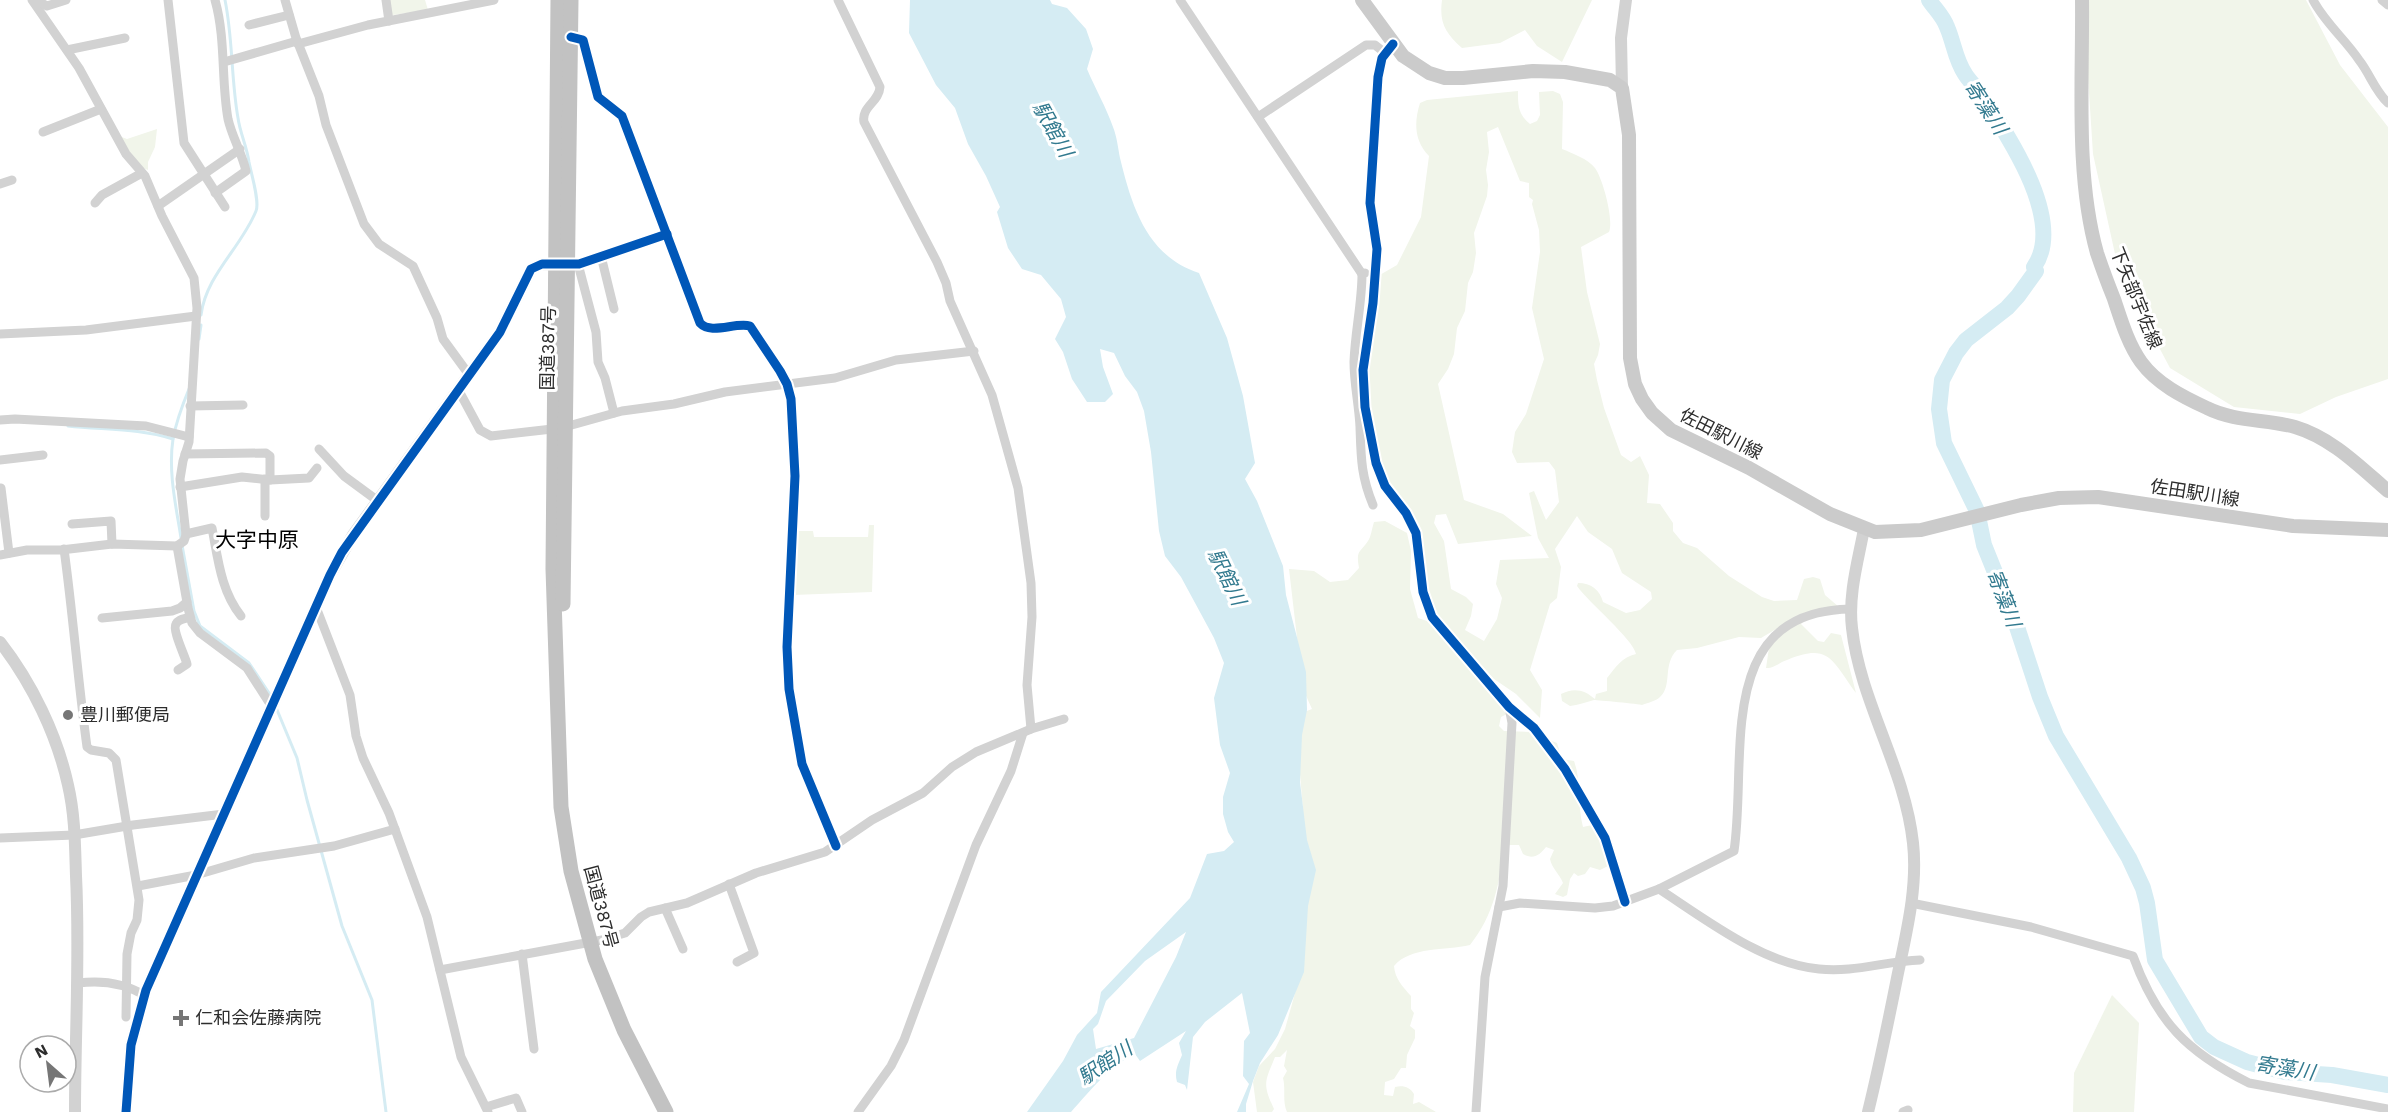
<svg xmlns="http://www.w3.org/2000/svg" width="2388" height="1112" viewBox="0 0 2388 1112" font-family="'Work Sans','Noto Sans JP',sans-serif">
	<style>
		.green { fill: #f1f5ea; fill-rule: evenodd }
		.water { fill: #d5ecf3; fill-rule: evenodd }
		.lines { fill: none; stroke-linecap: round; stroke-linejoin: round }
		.stream { stroke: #d5ecf3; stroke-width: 3 }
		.river { stroke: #d5ecf3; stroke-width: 16 }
		.minor { stroke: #d2d2d2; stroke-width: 9 }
		.tertiary { stroke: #d2d2d2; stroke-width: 12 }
		.secondary { stroke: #cbcbcb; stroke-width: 14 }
		.trunk { stroke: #c2c2c2; stroke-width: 15 }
		.cycleway-casing { stroke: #fff; stroke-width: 13 }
		.cycleway { stroke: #0057b8; stroke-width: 9 }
		.poi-dot { fill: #767676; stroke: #fff; stroke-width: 2 }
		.labels { text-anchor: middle; stroke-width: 6; stroke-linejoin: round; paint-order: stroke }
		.street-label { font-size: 18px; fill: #2d2d2d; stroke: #fff }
		.poi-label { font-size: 18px; fill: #2d2d2d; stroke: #fff; text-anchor: start }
		.water-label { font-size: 20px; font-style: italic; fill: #327a8f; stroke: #fff }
		.quarter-label { font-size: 21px; fill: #000; stroke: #fff }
	</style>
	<rect width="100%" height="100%" fill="#fff"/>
	<!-- green -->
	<g class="green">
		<polygon points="388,0 425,0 428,10 393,15 390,14"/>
		<path d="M 1442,0 L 1592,0 L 1562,62 L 1537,46 L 1525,30 L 1500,43 L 1462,48 C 1445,33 1439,22 1442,0 Z"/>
		<polygon points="2083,0 2306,0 2340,65 2388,127 2388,379 2336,397 2300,414 2234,407 2170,368 2119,272 2093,154"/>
		<path d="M 1518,91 C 1518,106 1518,114 1530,124 L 1537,121 L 1540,115 L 1539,92 L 1553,91 L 1560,94 L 1563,102 L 1562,149 C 1572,153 1588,159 1595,168 C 1603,179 1614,220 1609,232 L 1581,247 L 1587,292 L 1600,344 L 1598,355 L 1594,364 L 1597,380 L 1604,408 L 1621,455 L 1631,462 L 1640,456 L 1649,475 L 1647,503 L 1660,504 L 1673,523 L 1673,531 L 1683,543 L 1697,548 L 1729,576 L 1762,597 L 1774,601 L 1797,600 L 1804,579 L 1813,577 L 1820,579 L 1825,595 L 1839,607 L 1810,614 L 1801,624 L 1818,641 L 1824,642 L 1831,633 L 1841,635 L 1856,693 C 1832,661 1830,642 1787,660 C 1778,663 1775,668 1766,668 L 1769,648 L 1788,622 L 1761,638 L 1739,637 L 1697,648 L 1677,650 C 1662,665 1673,685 1660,697 C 1656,701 1647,703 1642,705 C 1640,704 1597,700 1594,700 C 1586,702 1578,705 1570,706 L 1562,701 L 1561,694 C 1574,687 1585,690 1595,699 L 1596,694 L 1607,691 L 1607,678 C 1616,667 1622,657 1636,654 C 1633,639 1589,603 1577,586 L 1578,583 C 1591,583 1600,590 1603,602 L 1626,613 L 1640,610 L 1652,599 L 1651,592 L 1622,573 L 1612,549 L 1588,532 L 1577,516 L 1555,549 L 1561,567 L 1557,598 L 1550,604 L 1530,670 L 1542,690 L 1540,718 L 1516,694 L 1494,679 L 1438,618 L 1429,599 L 1419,534 L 1391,491 L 1375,454 L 1370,424 L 1365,363 L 1378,276 L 1397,265 L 1421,217 L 1429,156 C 1414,141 1414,122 1420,103 L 1427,100 ZM 1498,127 L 1520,181 L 1529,183 L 1529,197 L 1533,200 L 1532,204 L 1539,230 L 1540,252 L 1532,308 L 1544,359 L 1526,414 L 1515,432 L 1512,452 L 1517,463 L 1549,462 L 1555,470 L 1559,502 L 1546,520 L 1534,491 L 1529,493 L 1538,538 L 1549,558 L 1500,560 L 1496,584 L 1502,598 L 1497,619 L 1484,641 L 1465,630 L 1471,616 L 1473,604 L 1466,597 L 1451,589 L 1444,541 L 1434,523 L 1436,515 L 1446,514 L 1458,544 L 1532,536 L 1503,514 L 1464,500 L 1438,384 L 1448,369 L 1454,354 L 1457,328 L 1465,311 L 1468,283 L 1473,272 L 1476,253 L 1474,233 L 1487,196 L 1488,185 L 1486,170 L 1489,152 L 1487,132 Z"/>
		<polygon points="157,129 155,147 148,162 148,170 140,167 119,136 127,139"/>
		<path d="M 1385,521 L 1407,533 L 1411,551 L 1410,589 L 1418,618 L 1430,622 L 1508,707 L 1507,714 L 1501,717 L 1499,726 L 1504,731 L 1530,732 L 1557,743 L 1562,759 L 1574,761 C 1582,783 1577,805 1583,827 C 1613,819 1614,841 1610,865 L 1600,870 L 1590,867 L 1585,874 L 1578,876 L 1574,873 L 1570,879 L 1567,895 L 1563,897 L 1555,894 L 1563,883 C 1559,873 1552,869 1550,859 L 1554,850 L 1546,847 C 1540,855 1533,860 1523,854 L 1519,845 L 1504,845 C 1500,882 1494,915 1470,945 C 1445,951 1411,946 1394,966 C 1395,979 1403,987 1411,996 L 1411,1009 L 1414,1013 L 1410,1026 L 1415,1030 L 1415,1038 L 1407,1055 L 1406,1068 L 1401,1068 L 1394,1079 L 1385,1082 L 1384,1095 L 1393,1096 L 1395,1087 C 1403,1085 1410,1087 1414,1094 L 1413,1104 L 1419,1102 L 1436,1112 L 1287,1112 C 1282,1101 1286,1090 1283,1078 L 1287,1071 L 1284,1066 L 1287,1050 L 1280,1057 L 1275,1057 C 1265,1082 1262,1083 1274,1109 L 1272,1112 L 1257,1112 L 1253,1082 L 1259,1066 L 1275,1049 L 1285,1029 L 1297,986 L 1300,831 L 1303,810 L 1299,762 L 1299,714 L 1312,709 L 1303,689 L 1289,569 L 1314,571 L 1330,582 L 1348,580 L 1359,568 C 1356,550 1359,554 1368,541 C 1371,537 1372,528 1374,522 Z"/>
		<polygon points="869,525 874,525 872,592 793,595 795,531 813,531 814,537 868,537"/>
		<polygon points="2112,995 2139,1023 2134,1112 2073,1112 2074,1073"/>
	</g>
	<!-- water -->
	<path class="water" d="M 910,0 L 1050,0 L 1052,4 L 1067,8 L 1086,29 L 1093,49 L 1087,69 C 1095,88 1106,107 1113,127 C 1117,137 1118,148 1120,158 C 1132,207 1147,256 1199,273 L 1227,338 L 1243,396 L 1255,463 L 1245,479 L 1257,501 L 1283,566 L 1286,595 L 1306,672 L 1307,710 L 1302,735 L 1300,782 L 1307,840 L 1316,870 L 1308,906 L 1304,972 L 1278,1035 L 1260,1063 L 1253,1081 L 1246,1104 L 1246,1112 L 1237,1112 L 1249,1084 L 1243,1076 L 1244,1041 L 1250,1033 L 1242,993 L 1205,1022 L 1193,1037 L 1187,1090 L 1185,1085 L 1177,1082 C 1174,1071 1178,1065 1182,1055 L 1179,1043 L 1186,1031 L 1140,1061 L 1135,1054 C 1108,1067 1091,1090 1071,1112 L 1027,1112 L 1063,1061 L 1077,1035 L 1097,1013 L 1101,992 L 1190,898 L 1207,854 L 1224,851 L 1234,842 L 1228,832 L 1223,814 L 1223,797 L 1230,773 L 1220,745 L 1214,698 L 1224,663 L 1214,638 L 1181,577 L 1165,556 L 1159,531 L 1151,452 L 1144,411 L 1137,392 L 1125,376 L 1114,353 L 1100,349 L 1103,367 L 1113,394 L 1105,402 L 1087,402 L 1072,379 L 1063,352 L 1055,339 L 1066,317 L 1061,299 L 1041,275 L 1022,269 L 1008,248 L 997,212 L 1000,207 L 986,176 L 968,144 L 955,108 L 936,85 L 909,33 ZM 1186,932 L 1176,957 L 1134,1038 L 1096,1049 L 1093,1029 L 1098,1024 L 1106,1001 L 1145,961 Z"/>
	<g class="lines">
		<!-- stream -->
		<g class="stream">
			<path d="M 201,315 C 206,275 241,248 256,211 C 260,202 251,173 249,162 C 247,147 240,133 238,118 C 231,79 233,39 225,0"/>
			<polyline points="199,339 201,325"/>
			<path d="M 68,426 C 104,430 139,428 173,439"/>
			<path d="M 181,538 C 176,506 168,472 173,439 C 176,422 182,406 189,389"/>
			<polyline points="182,545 194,611 200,626 249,663 271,696"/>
			<polyline points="275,705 297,758 307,800 342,926 372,1000 386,1112"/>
		</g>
		<!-- river -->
		<path class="river" d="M 1929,0 C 1935,9 1943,16 1947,27 C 1954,43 1955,59 1965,74 C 1970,82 1977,88 1982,96 C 2008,136 2066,221 2034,267 L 2036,271 L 2018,296 L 2007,308 L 1966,340 L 1956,353 L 1942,380 L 1939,409 L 1944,443 L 1977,511 L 1984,545 L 2017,627 L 2040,697 L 2056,736 L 2129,858 L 2143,888 L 2147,903 L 2155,960 L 2201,1037 L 2214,1047 L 2247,1062 L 2285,1072 L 2332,1075 L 2388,1085"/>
		<!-- minor -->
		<g class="minor">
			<polyline points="32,0 79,68 126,154 145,176 162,216 194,278 197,308 189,442 183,461 180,479 186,535 184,541 177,546 188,608 192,623 200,633 247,668 272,707"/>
			<polyline points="36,0 47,6 66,0"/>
			<polyline points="168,0 184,143 225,207"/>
			<polyline points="285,0 296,38 319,96 326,125 364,224 379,244 413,266 437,318 443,339 470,376"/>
			<polyline points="386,0 389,21"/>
			<path d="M 838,0 L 880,87 C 879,102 861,107 864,122 L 937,262 L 946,283 L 950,301 L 992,395 L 1018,488 L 1031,583 L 1032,617 L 1027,685 L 1031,729"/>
			<polyline points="1180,0 1362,274"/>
			<path d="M 2313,0 C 2325,23 2345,39 2359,60 C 2370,74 2375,91 2388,103"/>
			<polyline points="2382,0 2388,5"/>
			<polyline points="249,25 289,15"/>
			<path d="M 571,37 L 583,40 L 598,97 L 622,116 L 700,323 C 711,335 735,322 750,326 L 780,371 L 787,384 L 791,399 L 795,476 L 787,647 L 789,689 L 802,764 L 836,846"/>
			<polyline points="298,44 368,25 494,0"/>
			<polyline points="1393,44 1382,58 1378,77 1370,203 1377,249 1373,303 1363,370 1365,407 1376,463 1385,486 1406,513 1416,533 1423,592 1432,617 1509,707 1534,728 1565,769 1605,838 1625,902"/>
			<polyline points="67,50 125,38"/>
			<polyline points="224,62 297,41"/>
			<polyline points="1258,117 1366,45 1375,45 1385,53"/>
			<polyline points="43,132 101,109"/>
			<polyline points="0,184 12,180"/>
			<path d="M 215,193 L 246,171 C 242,153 232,137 228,119 C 221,80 226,39 215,0"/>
			<polyline points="95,203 102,195 142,173"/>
			<polyline points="158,206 240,149"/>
			<polyline points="601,256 614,309"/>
			<polyline points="578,264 596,332 598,362 605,378 614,413"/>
			<polyline points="572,265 667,234"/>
			<path d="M 1365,273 L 1362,274 C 1362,303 1355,332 1354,362 C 1354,384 1359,405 1360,427 C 1361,458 1361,476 1373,505"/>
			<polyline points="0,334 86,330 196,316"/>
			<polyline points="459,391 480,430 491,436 561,428 622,411 674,404 725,392 835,378 896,360 974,351"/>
			<polyline points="190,406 243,405"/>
			<polyline points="0,420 15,419 146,426 189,437"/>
			<polyline points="319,449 344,476 378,501"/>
			<polyline points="185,454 266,453 270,456 270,480"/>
			<polyline points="0,460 43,455"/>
			<polyline points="180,487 242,477 270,480 309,478 317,468"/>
			<polyline points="1,488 9,553"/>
			<polyline points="265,516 265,479"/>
			<polyline points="72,524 111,521 112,544"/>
			<path d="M 186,534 L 212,528 C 218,559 221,591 241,616"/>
			<path d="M 64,549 C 73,615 78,681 87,747 L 91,750 L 109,753 L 116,760 L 139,900 L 137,920 L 131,933 L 127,954 L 126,1017"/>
			<polyline points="0,555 27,550 61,550 112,544 177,546"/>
			<polyline points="316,607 350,695 356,736 363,758 389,813 427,917 461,1057 488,1112"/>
			<polyline points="102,618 172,611 180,608 187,602"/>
			<path d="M 178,670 L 187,664 C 185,656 172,630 176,624 C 178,619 185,619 190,617"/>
			<polyline points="0,838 74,835 133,825 224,814"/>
			<polyline points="729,884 754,953 737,962"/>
			<polyline points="138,886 196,875 254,858 334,846 395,829"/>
			<path d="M 1659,889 C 1705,919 1763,964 1819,969 C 1853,973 1886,961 1920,960"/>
			<path d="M 1911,903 L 2031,927 L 2133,956 C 2157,1022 2187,1052 2249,1083 L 2388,1109"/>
			<path d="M 1499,907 L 1520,903 L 1595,908 L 1613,906 L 1659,889 L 1734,851 C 1748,758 1712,611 1851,609"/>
			<polyline points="665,908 683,949"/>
			<polyline points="522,954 534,1049"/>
			<polyline points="440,970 602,940 625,933 641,917 649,912 687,903 756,873 825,852 872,820 923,793 952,767 976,752 1031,729 1064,719"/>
			<path d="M 78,983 C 101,980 124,983 144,995"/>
			<polyline points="486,1107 516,1098 522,1112"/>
			<polyline points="858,1112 891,1066 904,1040 976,845 1011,771 1023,733"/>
			<polyline points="1476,1112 1485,977 1503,886 1512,723 1509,707"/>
			<polyline points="1903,1112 1908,1110"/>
		</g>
		<!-- tertiary -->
		<g class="tertiary">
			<polyline points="1622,88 1621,38 1626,0"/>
			<path d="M 1864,529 C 1858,561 1848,595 1852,628 C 1860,702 1905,768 1913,843 C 1918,888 1906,934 1897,978 C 1888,1023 1879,1067 1868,1112"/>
			<path d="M 0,642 C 32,683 57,735 68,785 C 75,815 75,845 76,876 C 80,954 75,1033 75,1112"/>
			<polyline points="126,1112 131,1045 146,990 330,575 353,535 500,332 531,269 542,264 564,265"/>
		</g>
		<!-- secondary -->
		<g class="secondary">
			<polyline points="1362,0 1403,56 1429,73 1445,78 1463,78 1533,71 1565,72 1610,80 1622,88 1629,135 1630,358 1635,384 1642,399 1652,413 1671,430 1749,468 1830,514 1875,532 1921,530 2021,505 2059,498 2098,497 2293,526 2388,530"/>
			<path d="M 2082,0 C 2083,80 2075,175 2097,253 C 2102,268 2108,284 2114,299 C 2121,320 2128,344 2141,362 C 2157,384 2183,397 2207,408 C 2235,422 2266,419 2295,427 C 2332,438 2360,467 2388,491"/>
		</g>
		<!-- trunk -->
		<g class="trunk">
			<polyline points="558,0 553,569 561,807 571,871 595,959 624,1030 666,1112"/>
			<polyline points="563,604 571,0"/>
		</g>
		<!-- cycleway casing -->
		<g class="cycleway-casing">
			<g id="cycleway">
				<path d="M 571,37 L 583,40 L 598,97 L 622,116 L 700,323 C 711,335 735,322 750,326 L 780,371 L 787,384 L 791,399 L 795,476 L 787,647 L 789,689 L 802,764 L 836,846"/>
				<polyline points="1393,44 1382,58 1378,77 1370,203 1377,249 1373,303 1363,370 1365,407 1376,463 1385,486 1406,513 1416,533 1423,592 1432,617 1509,707 1534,728 1565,769 1605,838 1625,902"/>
				<polyline points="126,1112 131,1045 146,990 330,575 342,552 500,332 531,269 542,264 579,264 667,234"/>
			</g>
		</g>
		<!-- cycleway -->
		<use href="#cycleway" class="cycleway"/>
	</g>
	<!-- markers -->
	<g class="poi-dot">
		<circle cx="68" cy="715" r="6"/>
		<path d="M178 1009h6v6h6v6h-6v6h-6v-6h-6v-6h6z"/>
	</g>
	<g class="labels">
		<!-- street labels -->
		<g class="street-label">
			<text transform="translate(2136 298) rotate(68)" y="6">下矢部宇佐線</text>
			<text transform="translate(548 348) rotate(-89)" y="6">国道387号</text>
			<text transform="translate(1721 434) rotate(27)" y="6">佐田駅川線</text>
			<text transform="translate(2195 493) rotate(9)" y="6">佐田駅川線</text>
			<text transform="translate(601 907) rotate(75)" y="6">国道387号</text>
		</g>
		<!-- poi labels -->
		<g class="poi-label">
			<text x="80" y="721">豊川郵便局</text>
			<text x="195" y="1024">仁和会佐藤病院</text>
		</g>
		<!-- water labels -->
		<g class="water-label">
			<text transform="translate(1986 107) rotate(57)" y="7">寄藻川</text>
			<text transform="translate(1053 129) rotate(61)" y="7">駅館川</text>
			<text transform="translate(1227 577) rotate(64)" y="7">駅館川</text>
			<text transform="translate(2004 598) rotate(69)" y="7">寄藻川</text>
			<text transform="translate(1105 1063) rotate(-34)" y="7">駅館川</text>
			<text transform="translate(2285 1068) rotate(9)" y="7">寄藻川</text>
		</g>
		<!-- quarter labels -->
		<g class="quarter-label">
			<text x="257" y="547">大字中原</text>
		</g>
	</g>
	<!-- north arrow -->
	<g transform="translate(48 1064) rotate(332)"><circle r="28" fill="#ffffff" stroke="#ababab" stroke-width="1.5"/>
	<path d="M0-4.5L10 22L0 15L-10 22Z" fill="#767676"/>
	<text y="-9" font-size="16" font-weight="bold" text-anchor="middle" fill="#2d2d2d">N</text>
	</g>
</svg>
